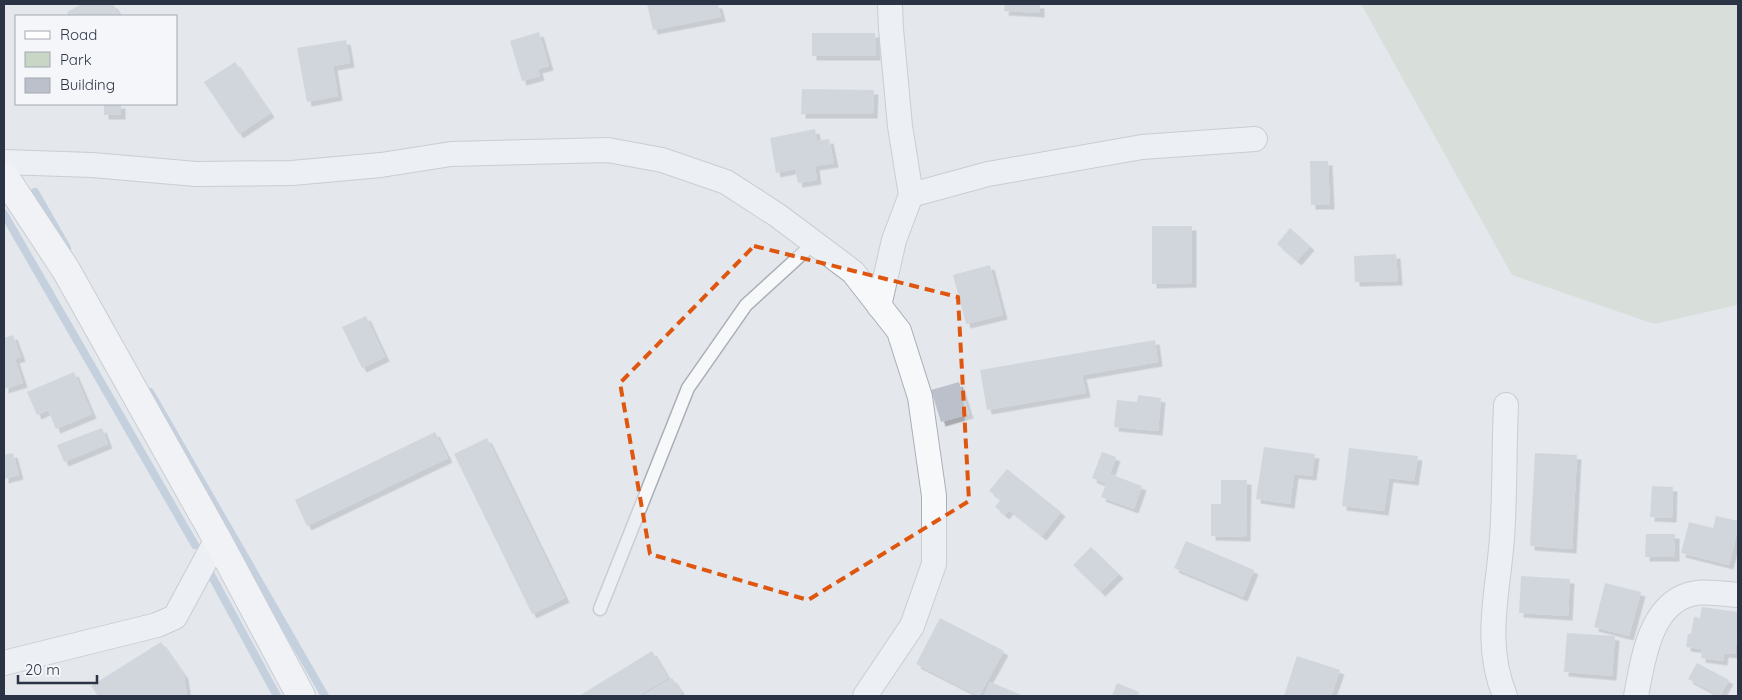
<svg xmlns="http://www.w3.org/2000/svg" width="1742" height="700" viewBox="0 0 1742 700" font-family="Quicksand,sans-serif">
	<style>
		.green { fill: #c9d6c5 }
		.lines { fill: none; stroke-linecap: round; stroke-linejoin: round }
		.stream { stroke: #9fb4cc; stroke-width: 8 }
		.building { fill: #bbc0ca; filter: url(#shadow) }
		.lane-casing { stroke: #a9aeb7; stroke-width: 15 }
		.street-casing { stroke: #a9aeb7; stroke-width: 26 }
		.secondary-casing { stroke: #a9aeb7; stroke-width: 30 }
		.lane { stroke: #f7f8fa; stroke-width: 12 }
		.street { stroke: #f7f8fa; stroke-width: 24 }
		.secondary { stroke: #fff; stroke-width: 28 }
		.marked { fill: none; stroke: #df570f; stroke-width: 4; stroke-dasharray: 10 6; stroke-linejoin: round }
	</style>
	<defs>
		<filter id="shadow"><feDropShadow dx="4.5" dy="4.5" stdDeviation="0" flood-color="#0004"/></filter>
	</defs>
	<rect width="100%" height="100%" fill="#e4e7ec"/>
	<!-- green -->
	<polygon class="green" points="1361,4 1738,4 1738,305 1654,324 1512,275"/>
	<g class="lines">
		<!-- stream -->
		<g class="stream">
			<polyline points="35,192 67,248"/>
			<polyline points="4,214 195,545"/>
			<polyline points="150,392 325,696"/>
			<polyline points="209,571 277,696"/>
		</g>
	</g>
	<!-- building -->
	<g class="building">
		<polygon points="82,4 113,4 120,16 69,16 67,12"/>
		<polygon points="647,4 718,4 721,17 653,30"/>
		<polygon points="1005,4 1040,4 1040,13 1004,11"/>
		<polygon points="539,32 549,66 538,69 540,76 522,81 510,41"/>
		<polygon points="812,33 875,33 876,56 812,56"/>
		<polygon points="346,40 350,63 333,66 338,96 307,102 297,48"/>
		<polygon points="235,62 270,113 239,134 204,82"/>
		<polygon points="802,89 874,90 873,114 801,114"/>
		<rect x="104" y="104" width="17" height="11"/>
		<polygon points="815,129 817,141 829,139 834,163 815,166 817,180 798,183 795,169 776,173 770,138"/>
		<polygon points="1310,161 1328,161 1330,205 1311,205"/>
		<polygon points="1152,226 1192,226 1192,283 1152,284"/>
		<polygon points="1290,228 1310,246 1297,261 1277,244"/>
		<polygon points="1396,254 1398,281 1355,282 1354,256"/>
		<polygon points="990,265 1003,315 966,324 953,275"/>
		<polygon points="366,316 385,357 362,368 342,327"/>
		<polygon points="13,335 21,357 15,359 23,383 4,389 4,338"/>
		<polygon points="1155,340 1158,362 1082,375 1086,393 987,410 980,370"/>
		<polygon points="74,372 92,414 56,429 48,410 37,415 27,392"/>
		<polygon points="959,382 969,414 941,422 931,390"/>
		<polygon points="1138,395 1161,398 1158,431 1114,427 1117,400 1137,402"/>
		<polygon points="102,428 108,444 64,462 57,445"/>
		<polygon points="435,432 448,458 307,526 295,500"/>
		<polygon points="487,438 565,598 532,614 454,454"/>
		<polygon points="1264,447 1315,454 1312,476 1294,474 1290,504 1256,499"/>
		<polygon points="1349,448 1418,456 1414,481 1389,478 1384,511 1342,506"/>
		<polygon points="1102,452 1116,457 1110,474 1142,486 1134,509 1101,497 1106,484 1092,478"/>
		<polygon points="13,453 19,475 4,479 4,455"/>
		<polygon points="1535,453 1577,455 1572,549 1530,546"/>
		<polygon points="1007,469 1061,512 1042,536 1009,510 1005,515 995,507 1001,499 989,491"/>
		<polygon points="1221,480 1247,480 1246,537 1211,536 1211,504 1221,504"/>
		<polygon points="1652,486 1673,487 1672,518 1650,517"/>
		<polygon points="1716,516 1738,521 1738,529 1729,565 1681,553 1689,522 1713,528"/>
		<polygon points="1646,534 1675,534 1675,557 1645,557"/>
		<polygon points="1186,541 1254,570 1243,597 1174,568"/>
		<polygon points="1091,547 1119,574 1101,592 1073,565"/>
		<polygon points="1521,576 1570,579 1568,616 1519,613"/>
		<polygon points="1605,583 1641,592 1629,636 1594,627"/>
		<polygon points="1702,607 1738,612 1738,631 1735,654 1724,653 1723,661 1701,658 1702,649 1686,647 1688,634 1691,634 1694,617 1700,618"/>
		<polygon points="940,618 1004,651 979,696 916,664"/>
		<polygon points="1567,633 1615,636 1612,676 1564,672"/>
		<polygon points="161,642 184,675 187,696 98,696 91,686"/>
		<polygon points="652,651 668,678 638,696 579,696"/>
		<polygon points="1297,656 1340,670 1331,696 1284,696"/>
		<polygon points="1697,663 1729,680 1720,696 1688,679"/>
		<polygon points="672,678 682,693 677,696 642,696"/>
		<polygon points="990,682 1024,696 984,696"/>
		<polygon points="1117,683 1139,692 1137,696 1112,696"/>
	</g>
	<g class="lines">
		<!-- lane casing -->
		<g class="lane-casing">
			<polyline id="lane" points="600,609 688,388 746,305 814,243"/>
		</g>
		<!-- street casing -->
		<g class="street-casing">
			<g id="street">
				<polyline points="4,162 92,165 196,174 292,173 381,165 451,154 608,150 662,160 726,182 777,215 853,272 899,331 920,397 934,496 934,564 912,626 865,696"/>
				<polyline points="911,195 988,174 1142,147 1255,139"/>
				<polyline points="879,306 894,240 911,195 900,126 891,29 890,4"/>
				<polyline points="4,663 157,625 175,617 217,539"/>
				<path d="M 1505,696 C 1483,643 1498,593 1502,538 C 1505,494 1504,449 1506,405"/>
				<path d="M 1636,696 C 1643,660 1650,600 1696,593 C 1707,591 1727,594 1738,595"/>
			</g>
		</g>
		<!-- secondary casing -->
		<g class="secondary-casing">
			<polyline id="secondary" points="4,176 66,270 217,539 301,696"/>
		</g>
		<!-- lane -->
		<use href="#lane" class="lane"/>
		<!-- street -->
		<use href="#street" class="street"/>
		<!-- secondary -->
		<use href="#secondary" class="secondary"/>
	</g>
	<!-- marked area -->
	<path d="M0 0H1742V700H0ZM 754,246 L 958,297 L 969,501 L 808,600 L 650,554 L 620,383 Z" fill="#e4e7ec" fill-opacity=".55" fill-rule="evenodd"/>
	<path class="marked" d="M 754,246 L 958,297 L 969,501 L 808,600 L 650,554 L 620,383 Z"/>
	<!-- border -->
	<rect width="1742" height="700" fill="none" stroke="#2b3445" stroke-width="10"/>
	<!-- legend -->
	<rect x="15" y="15" width="162" height="90" fill="#f4f6f9" stroke="#a4a8b1"/>
	<rect x="25" y="31" width="25" height="8" fill="#ffffff" stroke="#a4a8b1"/>
	<text x="60" y="40" font-size="15" fill="#2b3445">Road</text>
	<rect x="25" y="52" width="25" height="15" fill="#c9d6c5" stroke="#a4a8b1"/>
	<text x="60" y="65" font-size="15" fill="#2b3445">Park</text>
	<rect x="25" y="78" width="25" height="15" fill="#bbc0ca" stroke="#a4a8b1"/>
	<text x="60" y="90" font-size="15" fill="#2b3445">Building</text>
	<!-- scale -->
	<path d="M18 675v8h79v-8" fill="none" stroke="#2b3445" stroke-width="2.5"/>
	<text x="25" y="675" font-size="15" fill="#2b3445" stroke="#f4f6f9" stroke-width="4" paint-order="stroke">20 m</text>
</svg>
